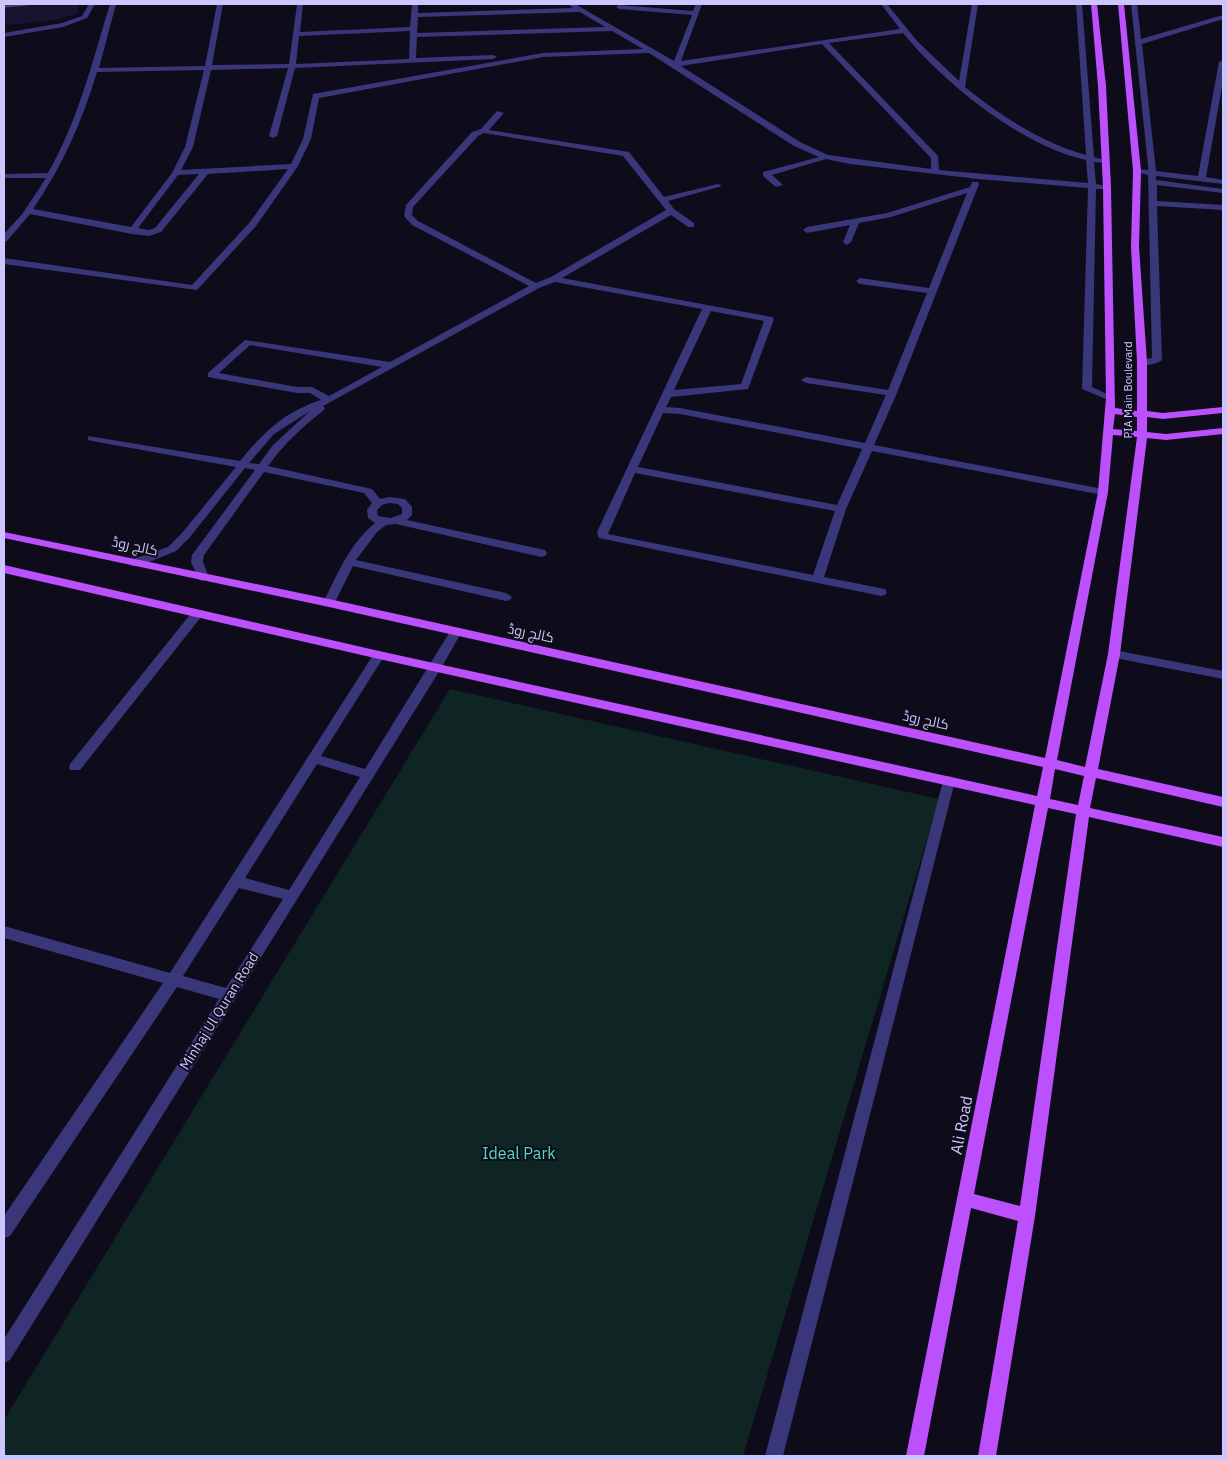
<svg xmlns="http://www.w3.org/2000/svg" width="1227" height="1460" viewBox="0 0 1227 1460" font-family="'IBM Plex Sans',Cairo,sans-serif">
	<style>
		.green { fill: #0e2524 }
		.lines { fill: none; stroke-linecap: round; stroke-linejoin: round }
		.minor { fill: #39377a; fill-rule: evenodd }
		.major { fill: #bc50fc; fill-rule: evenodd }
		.shaded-wall { fill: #18132f }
		.building { fill: #3d365d; stroke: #534c76 }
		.labels { text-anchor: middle; stroke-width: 4; stroke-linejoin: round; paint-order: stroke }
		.far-street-label { font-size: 11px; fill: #cdc6fe; stroke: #0e0b1b }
		.street-label { font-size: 14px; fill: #cdc6fe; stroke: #0e0b1b }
		.near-street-label { font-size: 16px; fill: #cdc6fe; stroke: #0e0b1b }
		.near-park-label { font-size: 16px; fill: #55dbba; stroke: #0e0b1b }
	</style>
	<rect width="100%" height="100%" fill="#0e0b1b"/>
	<!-- green -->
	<polygon class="green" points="450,689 939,799 743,1456 4,1456 4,1420"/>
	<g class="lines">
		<!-- minor -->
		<g class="minor">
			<polygon points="89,4 95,4 87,18 63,27 4,37 4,33 62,23 82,16"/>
			<path d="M 110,4 L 116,4 L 99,68 L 205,66 L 217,4 L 223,4 L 212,65 L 289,64 L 297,4 L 303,4 L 300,32 L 410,27 L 412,4 L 418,4 L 418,13 L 573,8 L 568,4 L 575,4 L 674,61 L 692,15 L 619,9 L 616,7 L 619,5 L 693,11 L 696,4 L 702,4 L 681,61 L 900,29 L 881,4 L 887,4 L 917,41 L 959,81 L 972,4 L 978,4 L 965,87 C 999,115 1042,143 1086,155 L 1076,4 L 1082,4 L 1094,157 L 1109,161 L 1105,163 L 1094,162 L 1096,184 L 1111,187 L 1107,189 L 1096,189 L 1092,387 L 1116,398 L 1111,401 L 1108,400 L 1082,389 L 1088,188 L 978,179 L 850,164 L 826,159 L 772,175 L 783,185 L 776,187 L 763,176 L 763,172 L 819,157 L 794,146 L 649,53 L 543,57 L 319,98 L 311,139 L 298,166 L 256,226 L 197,290 L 4,264 L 4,258 L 192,285 L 250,222 L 288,169 L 208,174 L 161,232 L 149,236 L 132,234 L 30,214 L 7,241 L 4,242 L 4,234 L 23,213 L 46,178 L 4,178 L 4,174 L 48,173 C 79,119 92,62 110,4 ZM 580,12 L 605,27 L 417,33 L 418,17 ZM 410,31 L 409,59 L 296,64 L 299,36 ZM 612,31 L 643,49 L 543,53 L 313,94 L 303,139 L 291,164 L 181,170 L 193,147 L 211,70 L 288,68 L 269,136 L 273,138 L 277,136 L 295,68 L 493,59 L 497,57 L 493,55 L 416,58 L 417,37 ZM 903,33 C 945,84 1020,145 1086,160 L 1088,183 L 939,170 L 938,156 L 829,43 ZM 822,44 L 931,158 L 931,169 L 828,155 L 800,142 L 681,66 ZM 204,70 L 185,147 L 172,173 L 131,227 L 33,209 C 62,167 82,122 97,72 ZM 199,174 L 155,228 L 149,230 L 138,228 L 178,175 Z"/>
			<path d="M 1131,4 L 1137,4 L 1141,39 L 1223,15 L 1223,19 L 1142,44 L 1156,171 L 1198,176 L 1219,62 L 1223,60 L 1223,81 L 1206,177 L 1223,180 L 1223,184 L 1156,176 L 1156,180 L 1223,189 L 1223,193 L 1157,185 L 1157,201 L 1223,205 L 1223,210 L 1157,206 L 1162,360 C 1156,365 1143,367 1137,362 L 1139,360 L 1152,358 L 1148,175 L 1133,171 L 1137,169 L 1148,170 L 1148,165 Z"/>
			<path d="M 497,111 L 504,113 L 489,130 L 629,152 L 664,197 L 718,184 L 722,186 L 668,201 L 674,209 L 694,223 L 694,227 L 688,227 L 671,215 L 562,278 L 772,317 L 774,319 L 748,389 L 671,397 L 666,407 L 680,408 L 865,443 L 886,395 L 806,383 L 801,380 L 806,377 L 888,390 L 927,293 L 860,284 L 856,281 L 860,278 L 929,288 L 967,193 L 891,217 L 859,223 L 851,242 L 847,245 L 843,242 L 850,225 L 807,233 L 803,230 L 807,227 L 887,213 L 970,187 L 972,182 L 978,182 L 979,184 L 897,393 L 874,445 L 1103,489 L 1108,492 L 1103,495 L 872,451 L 846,509 L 824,577 L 885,589 L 887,592 L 885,595 L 881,596 L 599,538 L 597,532 L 702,309 L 555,282 L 539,288 L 323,406 L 325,408 L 324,410 C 302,427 284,444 268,466 L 372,489 L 380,499 L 389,497 L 405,499 L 412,507 L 412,515 L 407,520 L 545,550 L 547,553 L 545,556 L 541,557 L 396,524 L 386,525 L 377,532 L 356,560 L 506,593 L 512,597 L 510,600 L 506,601 L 353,566 L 333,606 L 325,606 L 323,603 C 337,575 350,543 375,523 L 368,518 L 367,510 L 372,503 L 364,493 L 264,472 L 204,555 L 203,562 L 209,577 L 203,581 L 199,580 L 191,562 L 192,555 L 255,470 L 245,468 L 190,537 L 176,551 L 139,566 L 131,566 L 129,563 L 131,560 L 168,547 L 182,533 L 236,467 L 92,441 L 88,440 L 88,436 L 240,461 C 264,432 284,412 321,400 L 310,393 L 297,393 L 208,377 L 208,373 L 245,340 L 390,362 L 529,286 L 412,225 L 404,216 L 406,205 L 472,132 L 481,129 ZM 484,133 L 623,156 L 666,210 L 551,277 L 536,283 L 418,221 L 412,215 L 413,207 L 478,136 ZM 711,311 L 764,321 L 741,384 L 674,390 ZM 250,345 L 382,367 L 329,396 L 312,387 L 297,387 L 219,373 ZM 310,411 L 273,445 L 259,464 L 249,463 L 274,434 ZM 663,413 L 680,414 L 862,449 L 837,505 L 638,467 ZM 635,473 L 835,511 L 813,575 L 608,534 ZM 389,503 L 398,504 L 402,508 L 402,514 L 391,518 L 378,516 L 377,510 L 382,505 Z"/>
			<polygon points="197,610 203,614 201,617 80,770 70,770 69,767 70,764 193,611"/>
			<path d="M 455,629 L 461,633 L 440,670 L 10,1360 L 4,1363 L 4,1339 L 219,999 L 177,987 L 10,1236 L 4,1238 L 4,1216 L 163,983 L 4,938 L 4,926 L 170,973 L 375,652 L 379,651 L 385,655 L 321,756 L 365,769 L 451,630 ZM 317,764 L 360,777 L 289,890 L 245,878 ZM 239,888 L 283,899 L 226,988 L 183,976 Z"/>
			<polygon points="1114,650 1223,671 1223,679 1110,657 1108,654"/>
			<polygon points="949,776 954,778 955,781 783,1456 765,1456 943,781 944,778"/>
		</g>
		<!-- major -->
		<path class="major" d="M 1091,4 L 1097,4 L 1106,86 L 1111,187 L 1115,408 L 1137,411 L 1137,362 L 1131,247 L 1133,171 L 1118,4 L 1124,4 L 1141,171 L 1139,247 L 1147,362 L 1147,411 L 1163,413 L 1223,407 L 1223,413 L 1163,419 L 1147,417 L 1147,432 L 1166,434 L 1223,428 L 1223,434 L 1166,440 L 1147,438 L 1120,654 L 1098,769 L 1223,797 L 1223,807 L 1096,778 L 1090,808 L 1223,837 L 1223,847 L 1089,817 L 1035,1216 L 996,1456 L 978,1456 L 1018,1221 L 971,1208 L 924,1456 L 906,1456 L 1035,805 L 379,659 L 4,573 L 4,565 L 379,651 L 1037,796 L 1043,767 L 329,607 L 4,538 L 4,532 L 329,599 L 1045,758 L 1098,492 L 1106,398 L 1103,187 L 1098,86 ZM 1115,414 L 1137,417 L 1137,431 L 1113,429 ZM 1113,435 L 1137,437 L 1108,654 L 1085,767 L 1057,760 L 1108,492 ZM 1055,769 L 1084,776 L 1078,805 L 1050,799 ZM 1048,808 L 1076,814 L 1020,1206 L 974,1194 Z"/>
	</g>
	<!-- shaded-wall -->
	<polygon class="shaded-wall" points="4,4 78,4 78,13 56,20 7,25 4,15"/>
	<!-- building -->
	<polygon class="building" points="4,4 35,4 4,7"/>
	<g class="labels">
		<!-- far-street labels -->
		<g class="far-street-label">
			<text transform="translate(1128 390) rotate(-90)" y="4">PIA Main Boulevard</text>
		</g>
		<!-- street labels -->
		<g class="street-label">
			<text transform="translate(135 546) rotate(12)" y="5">کالج روڈ</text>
			<text transform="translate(531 633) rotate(12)" y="5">کالج روڈ</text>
			<text transform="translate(926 720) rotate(12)" y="5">کالج روڈ</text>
			<text transform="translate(219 1011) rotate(-58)" y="5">Minhaj Ul Quran Road</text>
		</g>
		<!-- near-street labels -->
		<g class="near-street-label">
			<text transform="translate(961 1125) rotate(-79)" y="6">Ali Road</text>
		</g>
		<!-- near-park labels -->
		<g class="near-park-label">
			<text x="519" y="1159">Ideal Park</text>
		</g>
	</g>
	<!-- border -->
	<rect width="1227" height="1460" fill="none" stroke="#cdc6fe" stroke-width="10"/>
</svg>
